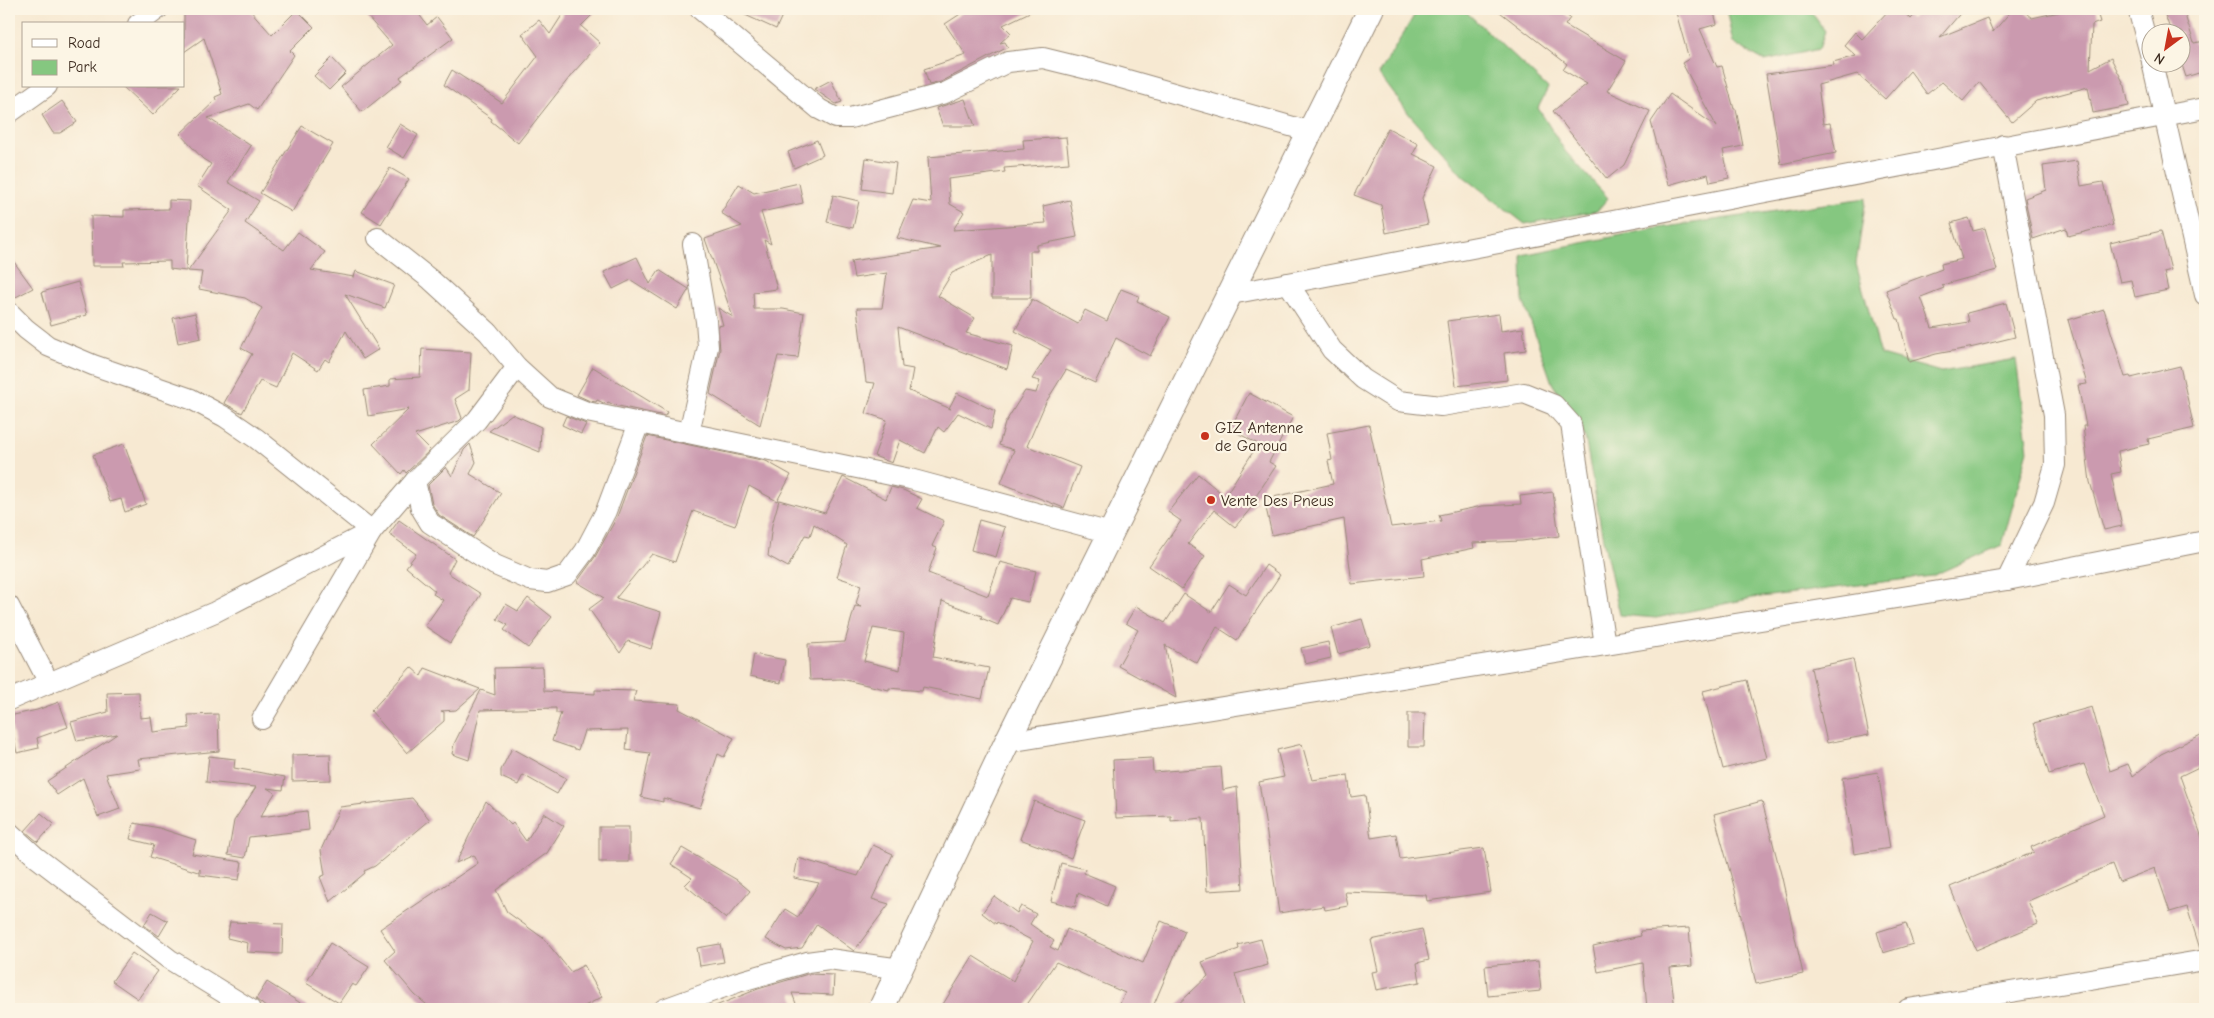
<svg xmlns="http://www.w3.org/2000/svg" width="2214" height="1018" viewBox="0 0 2214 1018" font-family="'Comic Neue',sans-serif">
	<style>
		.green { fill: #85c780; stroke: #60784f }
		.building { fill: #cb9aaf; fill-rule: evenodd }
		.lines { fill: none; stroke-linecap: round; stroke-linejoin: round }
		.minor-casing { stroke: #998a78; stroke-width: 22 }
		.tertiary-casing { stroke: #998a78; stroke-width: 27 }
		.minor { stroke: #fff; stroke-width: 20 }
		.tertiary { stroke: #fff; stroke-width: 25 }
		.poi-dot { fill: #c8321e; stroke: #fcf5e5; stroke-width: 2 }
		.labels { text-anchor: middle; stroke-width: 4.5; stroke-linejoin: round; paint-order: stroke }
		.poi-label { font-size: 16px; fill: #3b2a1e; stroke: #fcf5e5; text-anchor: start }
	</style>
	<rect width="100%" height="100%" fill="#fcf5e5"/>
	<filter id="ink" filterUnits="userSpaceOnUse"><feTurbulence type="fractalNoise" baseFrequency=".02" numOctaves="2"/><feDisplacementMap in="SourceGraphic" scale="10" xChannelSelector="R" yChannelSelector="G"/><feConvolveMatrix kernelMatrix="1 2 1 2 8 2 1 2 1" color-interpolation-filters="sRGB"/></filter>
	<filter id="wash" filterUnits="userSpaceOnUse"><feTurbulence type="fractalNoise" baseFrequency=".0096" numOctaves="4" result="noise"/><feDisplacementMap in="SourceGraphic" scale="20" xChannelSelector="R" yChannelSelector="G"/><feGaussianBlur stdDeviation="1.12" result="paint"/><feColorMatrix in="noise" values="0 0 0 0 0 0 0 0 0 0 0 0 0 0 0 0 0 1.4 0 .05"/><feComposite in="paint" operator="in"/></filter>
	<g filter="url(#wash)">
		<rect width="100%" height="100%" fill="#f7e9d2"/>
		<!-- green -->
		<g class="green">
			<polygon points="1418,9 1463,9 1548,88 1538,108 1565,151 1608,198 1597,211 1525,224 1463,176 1409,114 1379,74"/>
			<polygon points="1726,9 1809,9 1825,31 1819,49 1765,61 1733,43"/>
			<polygon points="1866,198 1856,264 1881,355 1941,372 2016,359 2028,450 2002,545 1932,576 1753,598 1656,618 1620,615 1603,539 1585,437 1552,383 1523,300 1522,255 1652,229"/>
		</g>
		<g id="blocks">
			<!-- building -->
			<g class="building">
				<polygon points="184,9 249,9 272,35 297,10 314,27 290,51 294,55 257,110 249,104 208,118 251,146 228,182 259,201 245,223 284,250 298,232 325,252 311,270 354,277 356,271 394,285 385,308 345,294 379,349 363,359 346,331 329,362 325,359 318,370 292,353 276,388 260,381 242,413 224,403 252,354 241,348 262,308 245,298 199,289 202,272 188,271 232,210 197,186 211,164 203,159 180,134 216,100 215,97 222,94 204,38 184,52"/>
				<polygon points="361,9 415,9 427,25 437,17 453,38 400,77 402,80 362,112 341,87 392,45"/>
				<polygon points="566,9 598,9 581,26 600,43 573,73 518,143 491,121 492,119 444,85 452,70 502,103 538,56 522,34 539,20 550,34"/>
				<polygon points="732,9 785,9 776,29"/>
				<polygon points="968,9 1036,9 1003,25 1011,33 1000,43 1005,42 1008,47 941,82 929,85 924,69 966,55 945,24"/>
				<polygon points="1496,9 1558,9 1570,18 1565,25 1626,61 1607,91 1650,111 1624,165 1607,179 1553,111 1587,84 1563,70 1567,64"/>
				<polygon points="1675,9 1713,9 1717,24 1700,29 1717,67 1722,66 1734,109 1736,109 1743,146 1723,150 1729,178 1710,182 1708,174 1668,185 1651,122 1670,94 1717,127 1682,63 1689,59"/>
				<polygon points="1890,9 1900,9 1911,19 1920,9 1964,9 1940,37 1987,18 1993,32 2013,9 2021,9 2032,18 2059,12 2058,9 2096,9 2100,22 2092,25 2090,69 2111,58 2125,86 2129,106 2093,113 2088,87 2036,101 2012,122 1979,82 1963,101 1942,82 1927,94 1910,71 1885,99 1857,74 1818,85 1823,124 1830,123 1836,153 1781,164 1766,74 1834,65 1833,62 1856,56 1844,45 1855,32 1862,39"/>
				<polygon points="2163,9 2183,9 2194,43 2205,41 2205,71 2186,77 2181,62 2182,32 2171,32"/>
				<polygon points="332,58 346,73 329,90 314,76"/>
				<polygon points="831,80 842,102 836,104 814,89"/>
				<polygon points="122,86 181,86 153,115"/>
				<polygon points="965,99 975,126 943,126 936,108"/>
				<polygon points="62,101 77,122 60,133 53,133 42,115"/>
				<polygon points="400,124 418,135 404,158 386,147"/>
				<polygon points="302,126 333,144 292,212 260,193"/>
				<polygon points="1388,128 1418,144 1413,154 1437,166 1422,198 1428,224 1386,233 1381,205 1354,195"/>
				<polygon points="1066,137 1069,163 1004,168 1005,172 948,179 950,204 964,212 953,230 1046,223 1043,206 1070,200 1077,237 1037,245 1037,251 1030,251 1031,298 992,298 992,255 952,273 938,296 975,318 966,333 1013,346 1007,369 898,327 902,367 913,369 909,391 951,409 949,408 957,393 995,411 991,429 958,413 944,432 938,427 925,453 900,440 892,463 874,456 887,420 866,413 875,383 866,382 857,308 882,308 887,273 854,278 851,261 941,248 897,238 913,200 931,203 928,157 1024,149 1023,140"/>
				<polygon points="817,140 823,155 794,168 788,152"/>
				<polygon points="866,158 896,163 892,193 862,189"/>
				<polygon points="2077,161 2081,186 2103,182 2113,225 2068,236 2066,228 2033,239 2025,198 2046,190 2043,166"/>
				<polygon points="390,168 409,179 381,224 362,212"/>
				<polygon points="799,183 803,203 761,212 771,244 764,240 777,289 753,292 754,309 783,309 804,313 798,358 778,356 760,425 710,394 720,349 718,326 723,325 718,308 733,317 705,239 742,226 721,213 739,184 754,193"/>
				<polygon points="833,195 859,201 853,228 827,222"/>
				<polygon points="169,200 190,201 186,271 170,269 170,261 123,262 124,266 92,266 91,216 124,217 124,210 169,209"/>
				<polygon points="1969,218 1973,231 1985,228 1997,270 1942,285 1944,288 1921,297 1932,328 1969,322 1967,313 2006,303 2015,337 1974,347 1936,354 1909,362 1899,319 1897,319 1886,290 1942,269 1941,264 1962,259 1951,223"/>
				<polygon points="2161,231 2171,270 2164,272 2168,290 2135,297 2131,280 2120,282 2110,243"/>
				<polygon points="9,255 33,288 14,298 9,286"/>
				<polygon points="637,257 650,284 659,270 689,289 677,309 631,280 613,289 604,272"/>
				<polygon points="78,282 87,315 51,325 42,292"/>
				<polygon points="1121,289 1139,296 1137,301 1170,317 1150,356 1116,338 1095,383 1066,370 1046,402 1027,446 1080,467 1064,508 1001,483 1014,450 999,445 1005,423 1025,391 1036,393 1040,381 1032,379 1051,350 1015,331 1032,299 1078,324 1085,310 1107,321"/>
				<polygon points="2104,309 2125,377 2130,376 2131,378 2180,366 2194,428 2148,439 2149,444 2118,451 2121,472 2111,474 2122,526 2104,530 2090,482 2083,426 2086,426 2078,385 2087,384 2068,320"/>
				<polygon points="195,313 201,338 178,343 173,318"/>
				<polygon points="1499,314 1501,331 1523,328 1526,350 1504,353 1507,380 1456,386 1447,321"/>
				<polygon points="422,349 471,352 469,390 455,399 462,418 459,421 415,435 430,450 406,473 404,470 401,474 373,444 409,409 368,416 364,390 390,386 390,379 420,377"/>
				<polygon points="593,367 667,412 665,416 614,405 608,402 606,404 597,400 596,402 590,401 577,395"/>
				<polygon points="1249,393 1293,417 1269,462 1276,466 1252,502 1257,501 1235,527 1214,510 1188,544 1205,556 1182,589 1149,566 1181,521 1168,512 1198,474 1225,496 1258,444 1230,429"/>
				<polygon points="512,414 541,427 540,452 489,431"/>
				<polygon points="566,416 586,424 581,434 562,425"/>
				<polygon points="1369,425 1391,527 1441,521 1439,515 1482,506 1521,504 1520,496 1553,492 1559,536 1522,541 1473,543 1474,548 1422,559 1424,576 1352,584 1344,519 1272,535 1264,499 1333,484 1328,461 1332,460 1327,433"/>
				<polygon points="647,436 766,461 791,475 777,501 749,486 735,526 693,511 675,562 652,554 616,598 661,612 651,649 628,641 620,653 589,609 604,598 577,582 595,557 617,517"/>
				<polygon points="124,444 146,504 125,512 121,499 110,502 93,455"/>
				<polygon points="470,444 476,462 470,474 501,493 473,537 439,515 432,504 428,485 446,467 452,476 464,450"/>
				<path d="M 843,477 L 886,499 L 891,487 L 903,490 L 922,499 L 917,508 L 944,521 L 932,546 L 937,548 L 928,573 L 988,596 L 1000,562 L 1036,571 L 1028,602 L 1010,598 L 998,625 L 981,618 L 982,616 L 942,601 L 933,657 L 989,668 L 982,699 L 923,687 L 922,691 L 889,688 L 889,690 L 841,679 L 810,680 L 808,644 L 845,642 L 855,606 L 861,607 L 856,604 L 861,585 L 837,577 L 847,545 L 814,524 L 810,536 L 805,535 L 788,567 L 768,556 L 772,525 L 779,500 L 825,513 ZM 873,628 L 904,633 L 900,670 L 864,661 Z"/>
				<polygon points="399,520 455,559 448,573 481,594 450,643 425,626 443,600 433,594 435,591 406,567 416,554 389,534"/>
				<polygon points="979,520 1005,527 996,557 971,550"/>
				<polygon points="1266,565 1280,575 1237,640 1217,627 1197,663 1165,645 1176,698 1118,666 1138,630 1126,623 1136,606 1165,623 1184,594 1211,612 1229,584 1246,595"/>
				<polygon points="528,598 552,617 528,648 504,630 508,625 497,619 506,604 518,611"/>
				<polygon points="1362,619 1370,645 1338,654 1331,628"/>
				<polygon points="1328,642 1331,658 1305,664 1301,648"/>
				<polygon points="754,654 785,660 781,683 750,676"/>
				<polygon points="1853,659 1869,735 1827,743 1811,668"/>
				<polygon points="411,667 421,676 425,668 480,689 456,710 441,711 444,712 444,721 407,753 371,711"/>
				<polygon points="543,667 544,691 595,694 595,690 636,691 633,701 680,704 679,709 734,738 724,757 718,754 700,808 663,798 663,802 641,797 650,753 626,750 628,730 584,731 578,750 552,741 561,713 556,713 556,708 480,710 469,760 452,754 454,744 481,690 495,695 494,668"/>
				<polygon points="1747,680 1767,758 1723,769 1703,691"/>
				<polygon points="139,692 140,718 151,717 153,732 189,728 188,715 218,714 219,751 138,759 140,769 106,774 120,809 98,817 83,778 57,795 47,781 117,734 77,741 71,722 108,712 107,693"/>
				<polygon points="59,702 68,727 37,738 39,748 17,753 9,716 37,710"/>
				<polygon points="2092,707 2110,771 2128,764 2133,776 2161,754 2205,733 2205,764 2180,776 2205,846 2205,948 2200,949 2187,907 2170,912 2155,868 2119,882 2112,864 2028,901 2038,924 1976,950 1950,887 2034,852 2031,847 2104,815 2084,764 2049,774 2034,723"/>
				<polygon points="1408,713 1425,713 1424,747 1408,747"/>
				<polygon points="1302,744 1312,780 1348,775 1351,797 1365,795 1371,838 1396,834 1400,859 1484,848 1491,892 1427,901 1426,895 1345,892 1348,906 1325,910 1324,906 1279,913 1259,782 1284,777 1277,750"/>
				<polygon points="512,748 566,778 557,794 523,775 518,785 501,777 501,770"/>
				<polygon points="330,754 331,780 292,781 292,755"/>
				<polygon points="209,756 235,759 234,768 285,777 283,790 267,788 275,793 260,817 307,811 309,830 249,837 245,858 228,855 234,821 256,787 206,782"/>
				<polygon points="1152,758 1153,772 1221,767 1223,790 1237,787 1243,889 1207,891 1203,818 1171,821 1171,816 1116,818 1113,760"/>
				<polygon points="1878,772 1890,848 1854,854 1842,778"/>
				<polygon points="412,798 430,820 375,866 364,871 365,873 330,902 320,877 325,875 321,850 340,807"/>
				<polygon points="486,801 511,825 513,823 526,841 544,813 564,826 547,853 496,890 507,912 543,938 571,972 584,965 602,997 579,1009 432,1009 415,995 385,960 395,951 380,929 478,863 474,855 456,863"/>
				<polygon points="1034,801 1085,820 1071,858 1020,839"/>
				<polygon points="1762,801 1782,878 1803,974 1756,984 1735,890 1714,814"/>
				<polygon points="41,813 54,824 38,842 25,831"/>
				<polygon points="134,823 159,828 196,840 192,854 242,862 239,880 200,875 200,869 198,872 150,857 154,845 130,839"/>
				<rect x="599" y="827" width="30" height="35"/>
				<polygon points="873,845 893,854 872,899 889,904 854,951 817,924 802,948 786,950 766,939 785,909 798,917 819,883 794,878 798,858 858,876"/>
				<polygon points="682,848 737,880 750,891 726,919 685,885 692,878 671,864"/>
				<polygon points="1061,863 1085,869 1084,873 1115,886 1107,906 1078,893 1075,907 1051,901"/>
				<polygon points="994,896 1017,913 1021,906 1036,914 1030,924 1054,941 1050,947 1058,951 1067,929 1143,963 1161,921 1185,931 1152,1009 1117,1009 1125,993 1056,962 1024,1009 940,1009 973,956 1013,981 1033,941 997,922 996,924 982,913"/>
				<polygon points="152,912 168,921 159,936 144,925"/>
				<polygon points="230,922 283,924 282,954 247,952 248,943 227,938"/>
				<polygon points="1906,923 1913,944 1883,953 1877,932"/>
				<polygon points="1689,928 1692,966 1670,968 1675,1009 1647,1009 1643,963 1598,972 1593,946 1641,936 1640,931"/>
				<polygon points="1422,929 1429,960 1417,963 1420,982 1376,990 1372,972 1378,971 1371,940"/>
				<polygon points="1261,939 1268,965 1235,974 1245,1009 1173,1009 1208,976 1202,962 1239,949 1238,945"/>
				<polygon points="330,943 369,967 356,986 352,984 339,1003 306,983"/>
				<polygon points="720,944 724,962 700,966 697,948"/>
				<polygon points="132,953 158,971 138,999 112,981"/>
				<polygon points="1538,961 1541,991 1488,996 1485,966"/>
				<polygon points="808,974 834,975 833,995 792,993 798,1009 708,1009 758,989"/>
				<polygon points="267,982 310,1009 268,1009 256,999"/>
			</g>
		</g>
	</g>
	<g filter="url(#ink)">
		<use href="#blocks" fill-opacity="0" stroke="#998a78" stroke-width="1"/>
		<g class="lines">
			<!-- minor casing -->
			<g class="minor-casing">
				<g id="minor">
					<polyline points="700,9 819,109 836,118 850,118 945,93 1008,62 1043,58 1096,71 1311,132"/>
					<polyline points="2138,9 2152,61"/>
					<polyline points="138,24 158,9"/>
					<polyline points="2152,62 2205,295"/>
					<polyline points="9,113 47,86"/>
					<polyline points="2003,145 2054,415 2055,465 2044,503 2007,580"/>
					<polyline points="378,238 431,280 488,332 517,367 550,397 587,412 910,479 1111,533"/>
					<polyline points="1288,283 1332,350 1363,379 1398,401 1441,406 1524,393 1554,405 1571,424 1605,645"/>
					<polyline points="1231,294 2205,108"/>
					<polyline points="9,312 26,329 48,346 93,365 191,399 225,417 257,439 372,531 262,719"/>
					<polyline points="689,433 708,347 706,321 693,244"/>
					<polyline points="415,481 421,508 430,523 495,565 530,580 547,582 567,575 585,551 606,511 639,423"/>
					<polyline points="9,606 49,683"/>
					<polyline points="9,700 215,612 372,531 415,481 477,420 517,367"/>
					<polyline points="1007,742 2007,580 2205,541"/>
					<polyline points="9,832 36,857 169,959 250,1009"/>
					<polyline points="664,1009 738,982 807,962 829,959 901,969"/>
					<polyline points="1908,1009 2205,960"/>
				</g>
			</g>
			<!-- tertiary casing -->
			<g class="tertiary-casing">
				<polyline id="tertiary" points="881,1009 1007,742 1371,9"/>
			</g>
			<!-- minor -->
			<use href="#minor" class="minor"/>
			<!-- tertiary -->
			<use href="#tertiary" class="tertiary"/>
		</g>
	</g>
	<!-- markers -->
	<g class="poi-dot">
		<circle cx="1205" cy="436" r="5"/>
		<circle cx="1211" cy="500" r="5"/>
	</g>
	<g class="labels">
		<!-- poi labels -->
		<g class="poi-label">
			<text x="1215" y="433">GIZ Antenne<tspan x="1215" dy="18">de Garoua</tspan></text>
			<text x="1221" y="506">Vente Des Pneus</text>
		</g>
	</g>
	<!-- margin -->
	<rect width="2214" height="1018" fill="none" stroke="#fcf5e5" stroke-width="30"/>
	<!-- legend -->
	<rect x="22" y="22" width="162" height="65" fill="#fcf5e5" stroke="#afa495"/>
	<rect x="32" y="39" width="25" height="8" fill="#ffffff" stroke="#afa495"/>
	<text x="68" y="48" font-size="15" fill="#3b2a1e">Road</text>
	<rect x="32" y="60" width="25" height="15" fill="#85c780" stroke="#afa495"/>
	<text x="68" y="72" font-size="15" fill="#3b2a1e">Park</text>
	<!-- north arrow -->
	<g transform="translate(2166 48) rotate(212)"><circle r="24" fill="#fcf5e5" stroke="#afa495"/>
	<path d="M0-4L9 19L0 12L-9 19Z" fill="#c8321e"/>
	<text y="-8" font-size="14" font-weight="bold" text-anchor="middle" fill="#3b2a1e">N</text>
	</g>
</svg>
